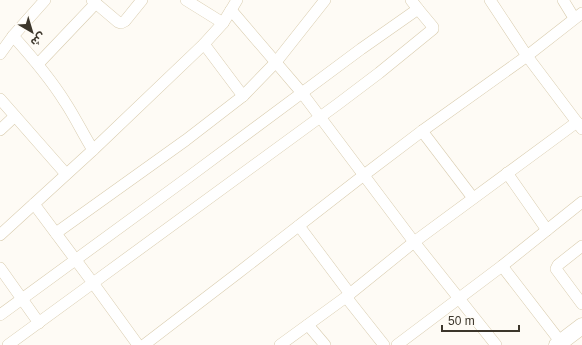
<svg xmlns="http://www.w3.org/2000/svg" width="582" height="345" viewBox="0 0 582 345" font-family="Arial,'Noto Sans Arabic',sans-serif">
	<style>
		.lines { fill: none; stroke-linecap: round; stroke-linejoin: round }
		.street-casing { stroke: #d9ccae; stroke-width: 12 }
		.secondary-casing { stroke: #d9ccae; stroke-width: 17 }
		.street { stroke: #fff; stroke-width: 11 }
		.secondary { stroke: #fff; stroke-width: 16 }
	</style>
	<rect width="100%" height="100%" fill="#fefbf5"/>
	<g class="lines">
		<!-- street casing -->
		<g class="street-casing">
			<g id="street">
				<polyline points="92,0 118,22 121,23 125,21 142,0"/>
				<polyline points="186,0 223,23"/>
				<polyline points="490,0 527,56 582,129"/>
				<polyline points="563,0 574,18"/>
				<polyline points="231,10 237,0"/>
				<path d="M 13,36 C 32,57 50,78 65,102 C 75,117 83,134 93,150"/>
				<polyline points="204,44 223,23 231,10 302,93 414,242 496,345"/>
				<polyline points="0,54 13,36 45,0"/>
				<polyline points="38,64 96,3"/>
				<polyline points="0,99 66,174"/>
				<polyline points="0,130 15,116"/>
				<polyline points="422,131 473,198"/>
				<polyline points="507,173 547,230"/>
				<polyline points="299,226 350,294"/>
				<polyline points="56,233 186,140 243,96 276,62 325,0"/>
				<polyline points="0,235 93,150 204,44 243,96"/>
				<polyline points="582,246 558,265 556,269 582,304"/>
				<polyline points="502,266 563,345"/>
				<polyline points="0,268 39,323"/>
				<polyline points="346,297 384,345"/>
				<polyline points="0,315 186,179 361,49 418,9 411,0"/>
				<polyline points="308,325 325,345"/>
				<polyline points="8,345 93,283 34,204"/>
				<polyline points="138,345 93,283 338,104 379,73 433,29 433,27 418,9"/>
				<polyline points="144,345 238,273 364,175 422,131 527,56 582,13"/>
				<polyline points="280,345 346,297 414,242 577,122"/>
				<polyline points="397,345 502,266 582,202"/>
			</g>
		</g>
		<!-- secondary casing -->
		<g class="secondary-casing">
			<polyline id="secondary" points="557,345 582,326"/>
		</g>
		<!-- street -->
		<use href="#street" class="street"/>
		<!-- secondary -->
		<use href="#secondary" class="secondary"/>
	</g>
	<!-- north arrow -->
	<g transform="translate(32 32) rotate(142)" stroke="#fefbf5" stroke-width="3" paint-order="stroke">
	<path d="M0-3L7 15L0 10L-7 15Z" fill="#3c362b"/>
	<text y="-6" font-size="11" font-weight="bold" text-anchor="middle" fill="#3c362b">ش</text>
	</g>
	<!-- scale -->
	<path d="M442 325v6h77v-6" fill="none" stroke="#3c362b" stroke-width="2"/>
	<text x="448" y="325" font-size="12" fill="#3c362b" stroke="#fefbf5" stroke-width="3" paint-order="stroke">50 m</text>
</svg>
